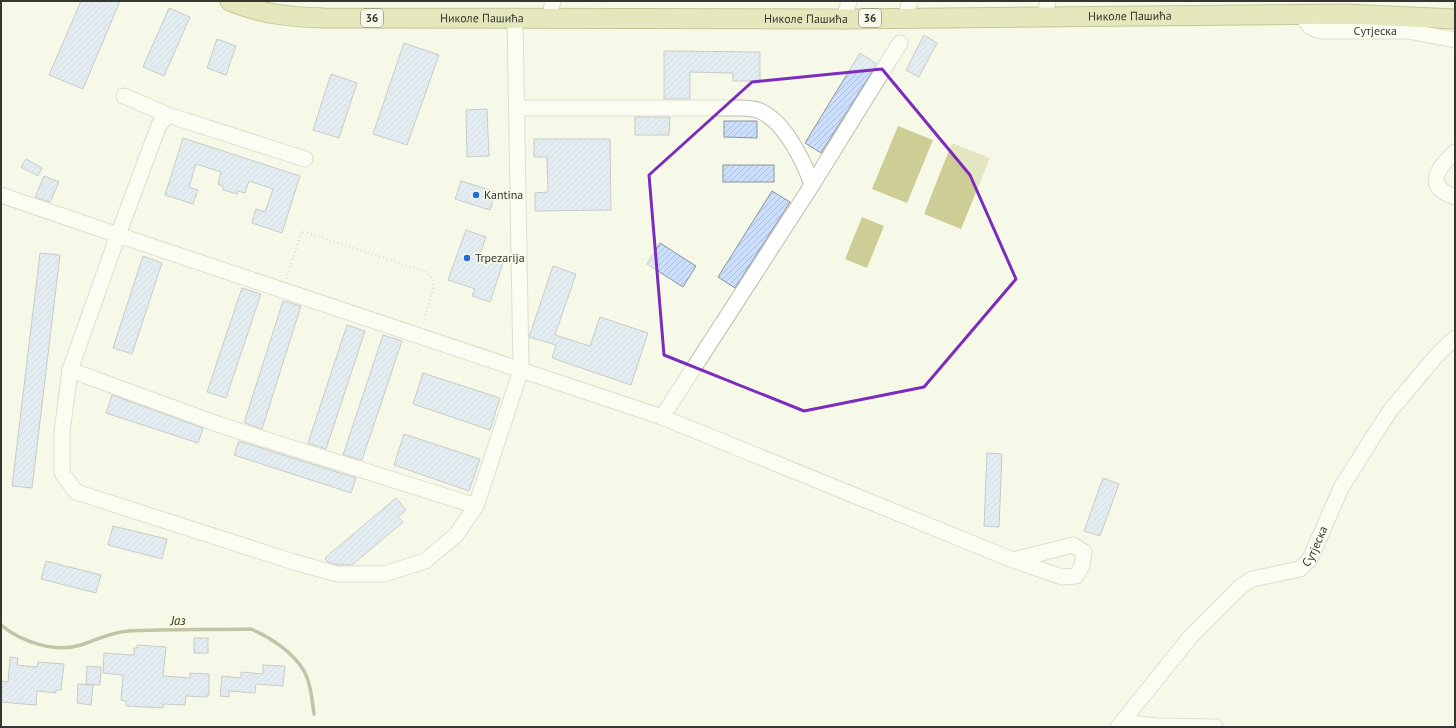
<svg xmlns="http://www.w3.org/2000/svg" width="1456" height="728" viewBox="0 0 1456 728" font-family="'PT Sans',sans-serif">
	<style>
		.park { fill: #ccce96 }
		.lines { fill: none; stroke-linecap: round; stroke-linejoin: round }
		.stream { stroke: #818359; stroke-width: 3.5 }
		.building { fill: url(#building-hatch); stroke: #8a93a0 }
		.minor-casing { stroke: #bcbdad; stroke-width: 17 }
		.major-casing { stroke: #858637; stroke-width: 21 }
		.path { stroke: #b4b6a8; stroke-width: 2; stroke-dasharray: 1 3; stroke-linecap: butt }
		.minor { stroke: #fff; stroke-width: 15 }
		.major { stroke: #cfd089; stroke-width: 19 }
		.marked { fill: none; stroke: #7b2cbf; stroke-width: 3; stroke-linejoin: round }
		.poi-dot { fill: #236bd7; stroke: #f7f9e8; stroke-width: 1.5 }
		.labels { text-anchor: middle; stroke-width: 3.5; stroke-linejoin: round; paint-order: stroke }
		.shield { fill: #f7f9e8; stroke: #707167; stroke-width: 1 }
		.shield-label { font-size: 11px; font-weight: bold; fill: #363730 }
		.street-label { font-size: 12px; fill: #363730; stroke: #f7f9e8 }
		.poi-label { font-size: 12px; fill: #363730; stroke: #f7f9e8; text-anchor: start }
		.water-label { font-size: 13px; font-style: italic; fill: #37370a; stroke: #f7f9e8 }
	</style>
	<defs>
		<pattern id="building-hatch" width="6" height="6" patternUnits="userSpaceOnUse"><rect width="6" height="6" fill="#cbdefc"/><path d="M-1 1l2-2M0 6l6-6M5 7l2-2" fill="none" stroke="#afbfd8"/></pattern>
	</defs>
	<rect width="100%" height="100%" fill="#f7f9e8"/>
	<!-- park -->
	<g class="park">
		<polygon points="898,126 933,140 907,203 872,189"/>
		<polygon points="952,143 990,158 961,229 924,214"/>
		<polygon points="862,217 884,226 867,268 845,259"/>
	</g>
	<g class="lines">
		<!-- stream -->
		<path class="stream" d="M 1,625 C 22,642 54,653 81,645 C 96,640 112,632 128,631 C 169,629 210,630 251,629 C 270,637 293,652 304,671 C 311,684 312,700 314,714"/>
	</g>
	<!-- building -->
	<g class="building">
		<polygon points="81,1 120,1 83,89 49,75"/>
		<polygon points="169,8 190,17 164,76 143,67"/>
		<polygon points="924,35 937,43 919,77 906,70"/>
		<polygon points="217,39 236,46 226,75 207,68"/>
		<polygon points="404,43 439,55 407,145 373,134"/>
		<polygon points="664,51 760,52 760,81 733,81 733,73 690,72 690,99 664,99"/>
		<polygon points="860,53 877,64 821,153 805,143"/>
		<polygon points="331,74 357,83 339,138 313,130"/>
		<polygon points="487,109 489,156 467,157 466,110"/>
		<polygon points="635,117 670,117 669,135 635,135"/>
		<polygon points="724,121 757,121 757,138 724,137"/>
		<polygon points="183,138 300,176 282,233 252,223 256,209 265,212 273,189 249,181 245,193 238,191 237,194 223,190 224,187 218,184 221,172 196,164 189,187 198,190 193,204 165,195"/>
		<polygon points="534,139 610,139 611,210 535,211 535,193 548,192 547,157 534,157"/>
		<polygon points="26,159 42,168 38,176 21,167"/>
		<rect x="723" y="165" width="51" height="17"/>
		<polygon points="44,176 59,182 50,202 35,197"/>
		<polygon points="461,181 496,192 490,210 455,199"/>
		<polygon points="772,191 790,202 735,288 718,277"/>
		<polygon points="466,230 486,237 480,255 503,263 490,302 472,296 475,289 448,280"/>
		<polygon points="660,243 696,266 683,287 647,264"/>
		<polygon points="40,253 60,255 32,488 12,486"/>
		<polygon points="143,256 162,263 132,354 113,348"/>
		<polygon points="553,266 576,274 555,335 590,346 600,317 648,333 631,385 552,358 556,345 529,337"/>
		<polygon points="242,288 261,294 226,398 207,392"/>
		<polygon points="283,301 301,306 262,429 245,423 245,420"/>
		<polygon points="347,325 365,331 326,449 308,443"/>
		<polygon points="383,335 402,341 362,460 343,455"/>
		<polygon points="423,373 500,398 490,430 413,404"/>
		<polygon points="112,395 203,428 198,443 106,413"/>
		<polygon points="404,434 480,459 469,491 394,465"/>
		<polygon points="239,441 356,478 351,493 234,455"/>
		<polygon points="987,453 1002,454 999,527 984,526"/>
		<polygon points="1103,478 1119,484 1100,536 1084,531"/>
		<polygon points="396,498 406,510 398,517 403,522 352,565 338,565 328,562 325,558"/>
		<polygon points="113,526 167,539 162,559 108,545"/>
		<polygon points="46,561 101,575 96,593 41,579"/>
		<rect x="194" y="638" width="14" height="15"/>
		<polygon points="137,645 166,647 163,676 190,678 190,673 209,674 209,695 207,695 207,697 186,696 185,705 163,704 163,708 126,706 126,701 121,700 123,675 103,673 104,653 134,655 134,648 137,648"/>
		<polygon points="10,657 18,658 17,665 37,667 38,662 64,664 61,690 56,690 56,693 37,691 36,705 1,702 1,681 8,682"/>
		<polygon points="263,665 285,666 283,686 256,684 255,693 229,691 229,697 220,696 222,676 241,678 241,672 263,674"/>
		<polygon points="87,666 101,667 100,685 86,684"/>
		<polygon points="78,684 93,685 91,705 77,703"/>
	</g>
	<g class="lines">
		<!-- minor casing -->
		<g class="minor-casing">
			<g id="minor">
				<path id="s1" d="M 1303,14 C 1305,25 1311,29 1321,31 L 1408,31 L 1455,40"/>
				<polyline points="1045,17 1048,1"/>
				<polyline points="549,18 553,1"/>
				<polyline points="905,18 910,1"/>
				<polyline points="515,19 521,370 662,417 1013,560 1062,577 1076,576 1082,566 1084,552 1073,545 1013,560"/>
				<polyline points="844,19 849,1"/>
				<polyline points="124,96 168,115"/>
				<path d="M 517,108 L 742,108 C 748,109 755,108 760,111 C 784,121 804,161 812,185"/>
				<path d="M 1455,152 C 1438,168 1423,186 1455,197"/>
				<polyline points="1,195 118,235 159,125 168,115 305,159"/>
				<polygon points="118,235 521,370 476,506 456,535 425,561 384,574 337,574 294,562 76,492 62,473 62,432 70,370"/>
				<polyline points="70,370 223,426 476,506"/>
				<polyline points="662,417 812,185 900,43"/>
				<polyline points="1122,722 1156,726 1215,727"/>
				<path id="s2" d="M 1118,727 L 1191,636 L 1240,587 L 1252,579 L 1300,569 L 1310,559 L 1341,488 L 1373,437 L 1390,411 L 1437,355 L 1455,338"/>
			</g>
		</g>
		<!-- major casing -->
		<g class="major-casing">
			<g id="major">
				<path id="s3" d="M 230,1 C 260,14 291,17 323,18 L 844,19 L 1346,14 L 1455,19"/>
			</g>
		</g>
		<!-- path -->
		<polyline class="path" points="286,279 302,231 427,272 433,280 433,289 423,323"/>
		<!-- minor -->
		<use href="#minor" class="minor"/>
		<!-- major -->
		<use href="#major" class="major"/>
	</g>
	<!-- marked area -->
	<path d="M0 0H1456V728H0ZM 882,69 L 970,175 L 1016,279 L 924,387 L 804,411 L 664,355 L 649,175 L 752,82 Z" fill="#f7f9e8" fill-opacity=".55" fill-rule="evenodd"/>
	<path class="marked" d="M 882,69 L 970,175 L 1016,279 L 924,387 L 804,411 L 664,355 L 649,175 L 752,82 Z"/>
	<!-- markers -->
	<g class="poi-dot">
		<circle cx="476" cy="195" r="4"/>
		<circle cx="467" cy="258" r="4"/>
	</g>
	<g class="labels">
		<!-- shield labels -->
		<g class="shield">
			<rect x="361" y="9" width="22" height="18" rx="3"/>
			<rect x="859" y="9" width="22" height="18" rx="3"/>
		</g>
		<g class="shield-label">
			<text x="372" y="22">36</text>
			<text x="870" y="22">36</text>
		</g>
		<!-- street labels -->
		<g class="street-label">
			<text dy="4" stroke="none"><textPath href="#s3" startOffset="902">Николе Пашића</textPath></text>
			<text dy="4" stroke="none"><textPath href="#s3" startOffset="254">Николе Пашића</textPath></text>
			<text dy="4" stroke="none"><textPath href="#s3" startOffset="578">Николе Пашића</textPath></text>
			<text dy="4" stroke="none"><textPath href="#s1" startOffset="81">Сутјеска</textPath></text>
			<text dy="4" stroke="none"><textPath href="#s2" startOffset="277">Сутјеска</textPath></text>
		</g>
		<!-- poi labels -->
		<g class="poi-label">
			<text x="484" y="199">Kantina</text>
			<text x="475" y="262">Trpezarija</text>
		</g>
		<!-- water labels -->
		<g class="water-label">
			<text transform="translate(178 620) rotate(-1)" y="5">Јаз</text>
		</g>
	</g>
	<!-- border -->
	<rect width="1456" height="728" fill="none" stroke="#363730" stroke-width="4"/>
</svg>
